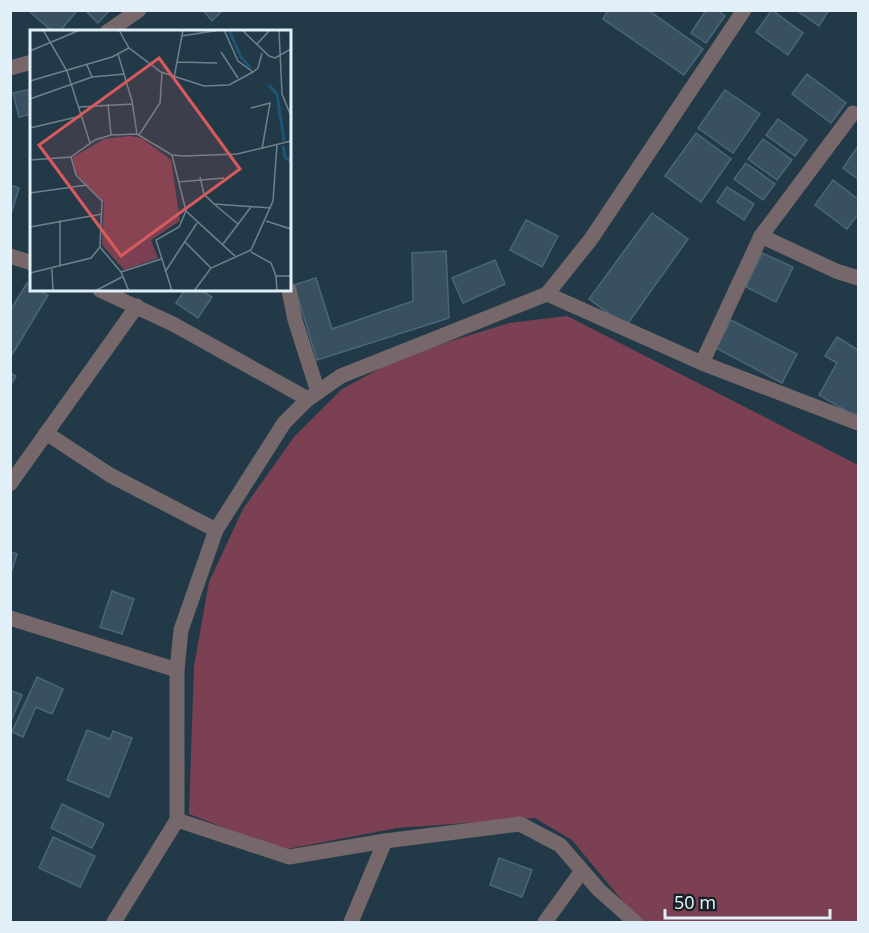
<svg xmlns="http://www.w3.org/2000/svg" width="869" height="933" viewBox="0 0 869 933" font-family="'Noto Sans',sans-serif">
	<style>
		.green { fill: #7b4152 }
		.building { fill: #385060; stroke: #4d6677; stroke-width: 1.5 }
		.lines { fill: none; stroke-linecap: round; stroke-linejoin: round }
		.minor { stroke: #75676a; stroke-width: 15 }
		.inset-river { fill: none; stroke: #1c5575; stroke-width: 3 }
		.inset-road { fill: none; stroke: #6e828e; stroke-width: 1.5 }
		.view { fill: #d85a5c; fill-opacity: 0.15; stroke: #d85a5c; stroke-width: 3 }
		.inset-edge { fill: none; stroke: #e0eff8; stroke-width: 3 }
	</style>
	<rect width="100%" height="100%" fill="#223a48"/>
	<!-- green -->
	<polygon class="green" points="567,316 858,465 858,922 640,922 572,840 535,818 397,828 282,850 189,814 194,666 209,582 243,509 294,437 342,389 403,356 509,323"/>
	<!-- building -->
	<g class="building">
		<polygon points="85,10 110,10 98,23"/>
		<polygon points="203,10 223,10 212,21"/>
		<polygon points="608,10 648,10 703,49 684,75 603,19"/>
		<polygon points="706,10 717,10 725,16 706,43 691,33"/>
		<polygon points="772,10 803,33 788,55 756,32"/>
		<polygon points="796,10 829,10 819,26"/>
		<polygon points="29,11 76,10 77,11 59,32 53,32"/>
		<polygon points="807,74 846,103 831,123 792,94"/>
		<polygon points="32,89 32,114 19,117 13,93"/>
		<polygon points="725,90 760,114 733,153 698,128"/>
		<polygon points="778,119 807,140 795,156 766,135"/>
		<polygon points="696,133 731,159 701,202 665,176"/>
		<polygon points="763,139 792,160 777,180 748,159"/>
		<polygon points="858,146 858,179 843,168"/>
		<polygon points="746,163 775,184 763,200 734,179"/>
		<polygon points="833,180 858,199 858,214 847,229 815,205"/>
		<polygon points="10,185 19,188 10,217"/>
		<polygon points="727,187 754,204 744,220 717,202"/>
		<polygon points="652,213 688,239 626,326 589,299"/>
		<polygon points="526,220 558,236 542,267 510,250"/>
		<polygon points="446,251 449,318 317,360 294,285 316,278 332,329 413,301 412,253"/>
		<polygon points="762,253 793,267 776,302 746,287"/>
		<polygon points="495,260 505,284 463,303 452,278"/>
		<polygon points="27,283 32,285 32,290 38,290 48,295 10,358 10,311"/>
		<polygon points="185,290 201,290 212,297 198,318 176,303"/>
		<polygon points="731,320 797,354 782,383 716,348"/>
		<polygon points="837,337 858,350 858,418 819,395 837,363 825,356"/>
		<polygon points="10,373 16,376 10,386"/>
		<polygon points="10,552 17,554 10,576"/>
		<polygon points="112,591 134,599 122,634 100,627"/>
		<polygon points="37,677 63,689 52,714 36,707 23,737 12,732"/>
		<polygon points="10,690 22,695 10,723"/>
		<polygon points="87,730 110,739 113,731 132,738 109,797 67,780"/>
		<polygon points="62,804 104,824 92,848 51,828"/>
		<polygon points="53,837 95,856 80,887 39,868"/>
		<polygon points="499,858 532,870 522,897 490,885"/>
	</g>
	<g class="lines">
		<!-- minor -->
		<g class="minor">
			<polyline points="107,32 139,10"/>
			<polyline points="10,68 32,62"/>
			<polyline points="761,236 836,271 858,278"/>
			<polyline points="10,256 32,263"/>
			<polyline points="100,290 173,324 308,399"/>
			<polyline points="289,290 295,320 318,392"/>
			<polyline points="547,294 702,363 858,423"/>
			<polyline points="702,363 761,236 853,113"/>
			<polyline points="46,433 110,475 216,530"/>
			<polyline points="10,484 137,306"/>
			<polyline points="10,618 177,670"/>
			<polyline points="177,820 289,857 385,841 520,824 560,845 599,890 635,922"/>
			<polyline points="114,922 177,820 177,670 181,630 216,530 284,423 308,399 341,376 547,294 591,239 744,10"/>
			<polyline points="351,922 385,841"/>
			<polyline points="545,922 582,871"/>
		</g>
	</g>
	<!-- overview -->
	<g transform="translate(30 30)">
		<rect width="261" height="261" fill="#223a48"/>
		<path d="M 100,106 L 111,108 L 141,130 L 150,191 L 121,210 L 128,228 L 94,240 L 72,215 L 74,173 L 46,143 L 42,128 L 74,109 Z" fill="#7b4152"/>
		<path class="inset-river" d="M 199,0 L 211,27 L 221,38M 239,55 L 247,64 L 254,111M 253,116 L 255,127 L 261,132"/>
		<path class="inset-road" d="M 13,0 L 37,41 L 60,113M 89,0 L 99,18 L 131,42 L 174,56 L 199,55 L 223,42 L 228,38 L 232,23M 194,0 L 208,31 L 223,42M 212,0 L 239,26 L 245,28 L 261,19M 249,0 L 252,64 L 261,86M 151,6 L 191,0M 227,14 L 240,0M 0,21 L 50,0M 191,22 L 208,48M 88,24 L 102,71 L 107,104M 147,32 L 187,33M 62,47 L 95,44M 144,48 L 153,0M 0,51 L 82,27 L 99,18M 0,69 L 62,47 L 57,35M 78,74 L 81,105M 48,77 L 103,74M 221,78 L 240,73 L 232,119M 0,98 L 51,86M 109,105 L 130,73 L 132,43M 142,125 L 156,181 L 206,227M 41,127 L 46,145 L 72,171 L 70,217 L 91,242 L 99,261M 0,130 L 41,127 L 65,110 L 81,105 L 107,104 L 142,125 L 154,126 L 207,124 L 261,111M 170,147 L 174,164 L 184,174 L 241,178M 148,152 L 194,148M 0,163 L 57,155M 184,174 L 208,194M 236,191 L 261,199M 0,197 L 72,184M 155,212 L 181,238M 193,214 L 221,177M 221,222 L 241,233 L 246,246M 30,235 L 30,190M 22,239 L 23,261M 91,242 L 131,229M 135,242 L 167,193M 0,243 L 61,228 L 70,217M 65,261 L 92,247M 142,261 L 126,210 L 149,197 L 156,181M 164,261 L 181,238 L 221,220 L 243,171 L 247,115M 247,261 L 246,246 L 261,246"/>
		<path class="view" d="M 129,28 L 210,139 L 91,226 L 9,115 Z"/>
		<rect width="261" height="261" class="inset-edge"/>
	</g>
	<!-- border -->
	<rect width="869" height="933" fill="none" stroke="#e0eff8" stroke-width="24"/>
	<!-- scale -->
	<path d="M665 909v9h165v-9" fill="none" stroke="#e0eff8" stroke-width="3"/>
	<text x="674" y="909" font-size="18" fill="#e0eff8" stroke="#151f26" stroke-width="4.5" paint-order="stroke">50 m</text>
</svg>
